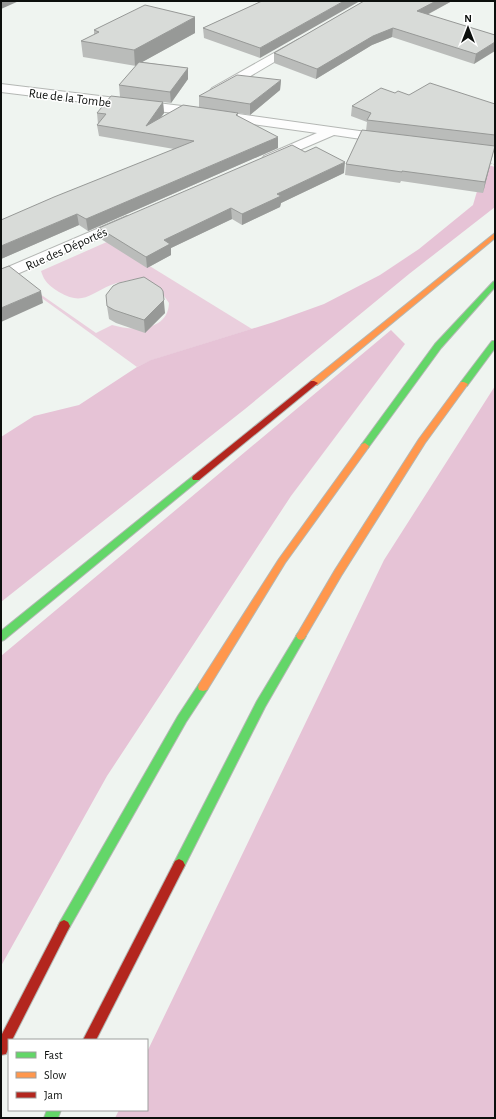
<svg xmlns="http://www.w3.org/2000/svg" width="496" height="1119" viewBox="0 0 496 1119" font-family="'Alegreya Sans',sans-serif">
	<style>
		.green { fill: #eacfdd }
		.forest { fill: #e6c3d6 }
		.lines { fill: none; stroke-linecap: round; stroke-linejoin: round }
		.street-casing { stroke: #b4b7b4; stroke-width: 2 }
		.fast-casing { stroke: #b4b7b4; stroke-width: 2 }
		.slow-casing { stroke: #b4b7b4; stroke-width: 2 }
		.jam-casing { stroke: #b4b7b4; stroke-width: 2 }
		.path { stroke: #d0d0d0; stroke-width: 1.5; stroke-dasharray: 1 1.5; stroke-linecap: butt }
		.street { fill: #fdfdfd; fill-rule: evenodd }
		.fast { fill: #63d668; fill-rule: evenodd }
		.slow { fill: #ff974d; fill-rule: evenodd }
		.jam { fill: #b3261e; fill-rule: evenodd }
		.wall { fill: #babcba }
		.shaded-wall { fill: #979997 }
		.building { fill: #d8dbd8; stroke: #979997 }
		.labels { text-anchor: middle; stroke-width: 3; stroke-linejoin: round; paint-order: stroke }
		.far-street-label { font-size: 13px; fill: #0c0f0d; stroke: #fff }
	</style>
	<rect width="100%" height="100%" fill="#eff4f0"/>
	<!-- green -->
	<path class="green" d="M 109,241 L 252,329 L 152,360 L 137,367 L 28,288 L 30,287 L 96,333 L 112,325 C 132,331 168,332 169,303 L 162,293 L 135,279 C 127,281 118,282 111,285 C 89,294 83,306 59,292 C 49,286 44,281 41,271 Z"/>
	<!-- forest -->
	<g class="forest">
		<polygon points="485,164 495,167 495,207 409,274 245,409 1,602 1,437 34,416 79,405 137,367 151,360 274,322 324,304 380,275 419,249 473,205"/>
		<polygon points="391,330 405,344 291,496 107,776 1,966 1,656"/>
		<polygon points="495,386 495,1118 115,1118 119,1110 147,1110 147,1052 384,560"/>
	</g>
	<g class="lines">
		<!-- street casing -->
		<g class="street-casing">
			<g id="street">
				<polygon points="299,39 303,41 305,43 303,45 220,94 212,94 210,91 212,88"/>
				<polygon points="1,84 182,106 388,135 393,136 395,139 393,142 388,143 334,135 269,163 264,162 262,159 264,156 317,133 182,114 1,92"/>
				<polygon points="127,216 132,218 135,221 132,224 1,281 1,270"/>
			</g>
		</g>
		<!-- fast casing -->
		<g class="fast-casing">
			<g id="fast">
				<polygon points="495,281 495,287 441,348 368,448 362,448 361,446 362,444 435,344 493,282"/>
				<polygon points="492,341 495,341 495,348 467,386 461,386 461,382"/>
				<polygon points="196,475 200,478 199,480 4,640 1,641 1,631 193,476"/>
				<polygon points="301,632 304,633 306,636 265,707 183,869 179,871 175,869 173,865 175,861 257,701 298,633"/>
				<polygon points="203,683 207,684 208,687 207,690 186,722 68,930 64,932 60,930 58,926 60,922 178,716 199,684"/>
				<polygon points="47,1110 61,1110 58,1118 44,1118"/>
			</g>
		</g>
		<!-- slow casing -->
		<g class="slow-casing">
			<g id="slow">
				<polygon points="495,233 495,238 317,385 311,385 311,381"/>
				<polygon points="461,382 464,382 468,384 425,443 341,576 304,639 301,640 298,639 296,636 298,633 335,570 419,439"/>
				<polygon points="365,443 369,446 368,448 285,563 207,690 203,691 199,690 198,687 199,684 279,559 362,444"/>
			</g>
		</g>
		<!-- jam casing -->
		<g class="jam-casing">
			<g id="jam">
				<polygon points="311,381 314,381 318,383 199,480 193,480 192,478 193,476"/>
				<polygon points="179,859 183,861 185,865 183,869 96,1040 83,1040 175,861"/>
				<polygon points="64,920 68,922 70,926 68,930 12,1040 9,1040 9,1047 6,1054 1,1055 1,1036 60,922"/>
			</g>
		</g>
		<!-- path -->
		<polyline class="path" points="489,162 495,165"/>
		<!-- street -->
		<use href="#street" class="street"/>
		<!-- fast -->
		<use href="#fast" class="fast"/>
		<!-- slow -->
		<use href="#slow" class="slow"/>
		<!-- jam -->
		<use href="#jam" class="jam"/>
	</g>
	<!-- wall -->
	<g class="wall">
		<polygon points="262,1 260,58 204,38 203,28"/>
		<polygon points="364,1 452,1 427,15 495,35 474,64 392,37 372,45 316,79 274,63 274,53"/>
		<polygon points="94,30 195,33 142,62 188,68 188,79 171,103 163,102 164,113 161,117 199,107 199,96 281,80 280,90 250,115 238,113 238,116 278,148 88,231 79,225 1,259 174,149 99,136 97,125 98,124 97,113 120,97 119,85 136,66 83,57 81,41 94,35"/>
		<polygon points="409,95 495,104 495,146 483,193 401,181 400,183 345,175 346,164 366,131 367,122 351,116 352,106"/>
		<polygon points="344,173 281,203 280,207 242,225 232,219 171,248 171,255 147,268 101,239 99,228"/>
		<polygon points="107,306 165,313 145,333 116,323 109,319"/>
	</g>
	<!-- shaded-wall -->
	<g class="shaded-wall">
		<polygon points="1,1 19,1 1,9"/>
		<polygon points="344,1 360,1 260,58 260,48"/>
		<polygon points="436,1 452,1 415,21 417,11"/>
		<polygon points="195,17 195,33 135,66 134,50"/>
		<polygon points="393,28 392,37 372,45 316,79 317,69 373,36"/>
		<polygon points="495,42 495,51 474,64 476,54"/>
		<polygon points="188,68 188,79 171,103 170,92"/>
		<polygon points="281,80 280,90 250,115 250,104"/>
		<polygon points="163,102 164,113 150,133 146,126"/>
		<polygon points="278,137 278,148 88,231 86,219"/>
		<polygon points="495,146 492,157 483,193 485,182"/>
		<polygon points="345,162 344,173 281,203 280,207 242,225 242,214 277,194"/>
		<polygon points="231,208 232,219 171,248 171,255 147,268 146,257 164,240"/>
		<polygon points="77,214 79,225 1,259 1,246"/>
		<polygon points="41,291 43,303 1,322 1,308"/>
		<polygon points="163,291 165,313 145,333 144,320"/>
	</g>
	<!-- building -->
	<g class="building">
		<polygon points="262,1 344,1 260,48 203,28"/>
		<polygon points="364,1 436,1 417,11 495,35 495,42 476,54 393,28 373,36 317,69 274,53"/>
		<polygon points="145,5 195,17 134,50 81,41 99,32 94,30"/>
		<polygon points="139,62 188,68 170,92 119,85"/>
		<polygon points="237,75 281,80 250,104 199,96"/>
		<polygon points="430,83 495,104 495,135 367,120 371,113 352,106 381,88 395,93 398,91 409,95"/>
		<polygon points="111,96 163,102 146,126 183,105 238,113 236,115 278,137 86,219 77,214 1,246 1,220 54,197 194,141 97,125 106,114 97,113"/>
		<polygon points="362,130 495,146 485,182 402,171 402,172 346,164"/>
		<polygon points="292,145 305,152 316,147 345,162 277,194 281,196 242,214 231,208 164,240 170,244 146,257 99,228"/>
		<polygon points="9,266 41,291 1,308 1,269"/>
		<polygon points="144,277 161,288 163,291 164,300 144,320 114,310 107,306 106,295 113,286 119,283"/>
	</g>
	<g class="labels">
		<!-- far-street labels -->
		<g class="far-street-label">
			<text transform="translate(70 97) rotate(7)" y="5">Rue de la Tombe</text>
			<text transform="translate(66 248) rotate(-24)" y="5">Rue des Déportés</text>
		</g>
	</g>
	<!-- border -->
	<rect width="496" height="1119" fill="none" stroke="#0c0f0d" stroke-width="4"/>
	<!-- legend -->
	<rect x="8" y="1039" width="140" height="72" fill="#ffffff" stroke="#9e9f9e"/>
	<rect x="16" y="1052" width="20" height="6" fill="#63d668" stroke="#9e9f9e"/>
	<text x="44" y="1059" font-size="12" fill="#0c0f0d">Fast</text>
	<rect x="16" y="1072" width="20" height="6" fill="#ff974d" stroke="#9e9f9e"/>
	<text x="44" y="1079" font-size="12" fill="#0c0f0d">Slow</text>
	<rect x="16" y="1092" width="20" height="6" fill="#b3261e" stroke="#9e9f9e"/>
	<text x="44" y="1099" font-size="12" fill="#0c0f0d">Jam</text>
	<!-- north arrow -->
	<g transform="translate(468 28)" stroke="#ffffff" stroke-width="3" paint-order="stroke">
	<path d="M0-3L7 15L0 10L-7 15Z" fill="#0c0f0d"/>
	<text y="-6" font-size="11" font-weight="bold" text-anchor="middle" fill="#0c0f0d">N</text>
	</g>
</svg>
